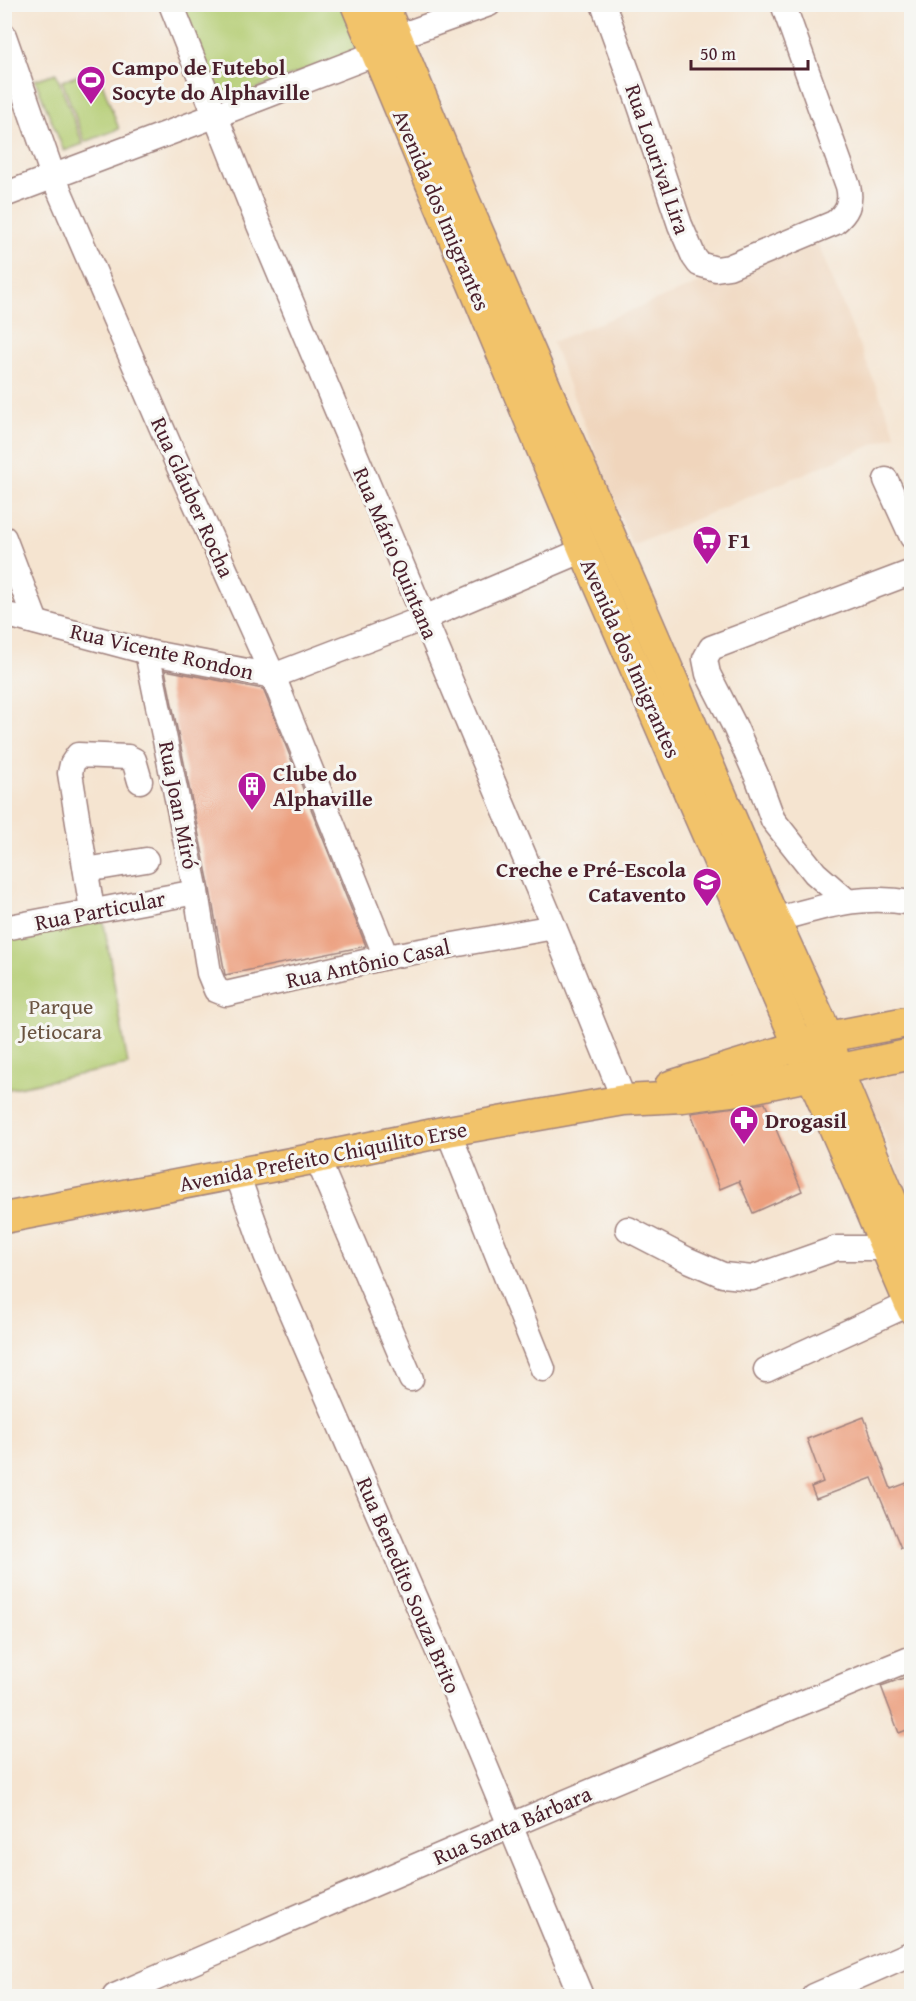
<svg xmlns="http://www.w3.org/2000/svg" width="916" height="2001" viewBox="0 0 916 2001" font-family="'Gentium Book Plus',serif">
	<style>
		.built { fill: #f0d5bc }
		.green { fill: #b3cc71; stroke: #7e764e; stroke-width: 1.5 }
		.building { fill: #ec9f7e }
		.lines { fill: none; stroke-linecap: round; stroke-linejoin: round }
		.minor-casing { stroke: #a0827e; stroke-width: 27 }
		.major-casing { stroke: #a0827e; stroke-width: 33 }
		.minor { stroke: #fff; stroke-width: 24 }
		.major { stroke: #f2c36a; stroke-width: 30 }
		.labels { text-anchor: middle; stroke-width: 6; stroke-linejoin: round; paint-order: stroke }
		.poi-label { font-size: 22px; font-weight: bold; fill: #4a1f2b; stroke: #f6f6f2; text-anchor: start }
		.street-label { font-size: 22px; fill: #4a1f2b; stroke: #f6f6f2 }
		.park-label { font-size: 22px; fill: #6a5340; stroke: #f6f6f2 }
	</style>
	<rect width="100%" height="100%" fill="#f6f6f2"/>
	<filter id="ink" filterUnits="userSpaceOnUse"><feTurbulence type="fractalNoise" baseFrequency=".0167" numOctaves="2"/><feDisplacementMap in="SourceGraphic" scale="12" xChannelSelector="R" yChannelSelector="G"/><feConvolveMatrix kernelMatrix="1 2 1 2 8 2 1 2 1" color-interpolation-filters="sRGB"/></filter>
	<filter id="wash" filterUnits="userSpaceOnUse"><feTurbulence type="fractalNoise" baseFrequency=".008" numOctaves="4" result="noise"/><feDisplacementMap in="SourceGraphic" scale="24" xChannelSelector="R" yChannelSelector="G"/><feGaussianBlur stdDeviation="1.35" result="paint"/><feColorMatrix in="noise" values="0 0 0 0 0 0 0 0 0 0 0 0 0 0 0 0 0 1.4 0 .05"/><feComposite in="paint" operator="in"/></filter>
	<g filter="url(#wash)">
		<rect width="100%" height="100%" fill="#f5e4d0"/>
		<!-- built -->
		<g class="built">
			<polygon points="815,237 896,435 632,546 552,342"/>
			<polygon points="911,1066 911,1204 861,1075"/>
		</g>
		<!-- green -->
		<g class="green">
			<polygon points="175,5 345,5 363,48 212,106"/>
			<polygon points="97,69 119,129 85,142 62,81"/>
			<polygon points="56,73 83,144 64,151 35,80"/>
			<polygon points="103,918 128,1065 8,1089 4,1073 4,940"/>
		</g>
		<g id="blocks">
			<!-- building -->
			<g class="building">
				<polygon points="165,670 263,689 366,946 225,975 210,889"/>
				<polygon points="765,1103 802,1191 753,1213 739,1181 720,1189 691,1113"/>
				<polygon points="864,1417 891,1489 912,1481 912,1544 901,1548 872,1478 816,1499 811,1487 823,1482 807,1439"/>
				<polygon points="912,1675 912,1728 899,1733 881,1686"/>
			</g>
		</g>
	</g>
	<g filter="url(#ink)">
		<use href="#blocks" fill-opacity="0" stroke="#a0827e" stroke-width="1.5"/>
		<g class="lines">
			<!-- minor casing -->
			<g class="minor-casing">
				<g id="minor">
					<polyline points="171,4 259,225 554,927 624,1100"/>
					<path d="M 603,4 L 640,106 L 680,225 L 694,257 L 699,264 L 716,269 L 729,267 L 834,223 C 847,213 852,203 848,186 L 783,4"/>
					<polyline points="4,36 53,176 170,447 273,676 386,957"/>
					<polyline points="397,37 489,4"/>
					<polyline points="4,195 214,116 377,53"/>
					<polyline points="886,480 912,537"/>
					<polyline points="4,538 36,622"/>
					<polyline points="4,614 147,652 273,676 424,618 584,550"/>
					<polyline points="147,652 196,892 209,973 216,990 226,994 386,957 554,927"/>
					<polyline points="86,870 146,860"/>
					<polyline points="847,901 815,873 773,820 758,779 735,727 708,674 705,659 711,648 912,572"/>
					<polyline points="92,910 70,773 72,764 78,755 128,757 134,760 140,781"/>
					<path d="M 774,920 C 824,907 859,893 912,903"/>
					<polyline points="4,928 196,892"/>
					<polyline points="448,1131 543,1369"/>
					<polyline points="317,1158 411,1379"/>
					<polyline points="237,1174 266,1255 436,1647 581,1996"/>
					<polyline points="628,1229 686,1259 723,1275 752,1278 837,1248 886,1248"/>
					<polyline points="766,1370 909,1304"/>
					<path d="M 115,1996 C 380,1881 644,1767 912,1658"/>
					<polyline points="814,1996 912,1953"/>
				</g>
			</g>
			<!-- major casing -->
			<g class="major-casing">
				<g id="major">
					<polyline points="356,4 584,550 860,1187 912,1309"/>
					<polyline points="383,4 463,197 655,639 768,905 828,1037 837,1069 912,1250"/>
					<polyline points="670,1086 828,1037 912,1021"/>
					<polyline points="4,1218 317,1158 448,1131 624,1100 683,1097 746,1089 912,1054"/>
				</g>
			</g>
			<!-- minor -->
			<use href="#minor" class="minor"/>
			<!-- major -->
			<use href="#major" class="major"/>
		</g>
	</g>
	<!-- icons -->
	<defs>
		<g id="stadium-pin" transform="scale(1.5)"><path d="M0 17L-7.5 6A9.5 9.5 0 1 1 7.5 6Z" fill="#b5179e" stroke="#f6f6f2"/><path d="M0-5a6.5 5 0 1 0 0 10a6.5 5 0 1 0 0-10ZM-3.5-1.8h7v3.6h-7Z" fill="#fff"/></g>
		<g id="supermarket-pin" transform="scale(1.5)"><path d="M0 17L-7.5 6A9.5 9.5 0 1 1 7.5 6Z" fill="#b5179e" stroke="#f6f6f2"/><path d="M-6-5.5h2.5l.6 2H6L4.5 2H-2.5L-4.4-4H-6ZM-1.5 3.2a1.3 1.3 0 1 0 .1 0ZM3 3.2a1.3 1.3 0 1 0 .1 0Z" fill="#fff"/></g>
		<g id="building-pin" transform="scale(1.5)"><path d="M0 17L-7.5 6A9.5 9.5 0 1 1 7.5 6Z" fill="#b5179e" stroke="#f6f6f2"/><path d="M-4-6H4V6H1V3H-1V6H-4ZM-2.5-4.3h1.7v1.8h-1.7ZM.8-4.3h1.7v1.8H.8ZM-2.5-1h1.7V.8h-1.7ZM.8-1h1.7V.8H.8Z" fill="#fff"/></g>
		<g id="school-pin" transform="scale(1.5)"><path d="M0 17L-7.5 6A9.5 9.5 0 1 1 7.5 6Z" fill="#b5179e" stroke="#f6f6f2"/><path d="M0-5L7-2L0 1L-7-2ZM-4 1L0 2.5L4 1V4Q0 6-4 4Z" fill="#fff"/></g>
		<g id="pharmacy-pin" transform="scale(1.5)"><path d="M0 17L-7.5 6A9.5 9.5 0 1 1 7.5 6Z" fill="#b5179e" stroke="#f6f6f2"/><path d="M-2-6h4v4h4v4h-4v4h-4v-4h-4v-4h4Z" fill="#fff"/></g>
	</defs>
	<g fill-rule="evenodd">
		<use href="#stadium-pin" x="91" y="80"/>
		<use href="#supermarket-pin" x="707" y="540"/>
		<use href="#building-pin" x="252" y="786"/>
		<use href="#school-pin" x="707" y="882"/>
		<use href="#pharmacy-pin" x="744" y="1120"/>
	</g>
	<g class="labels">
		<!-- poi labels -->
		<g class="poi-label">
			<text x="112" y="75">Campo de Futebol<tspan x="112" dy="25">Socyte do Alphaville</tspan></text>
			<text x="728" y="548">F1</text>
			<text x="273" y="781">Clube do<tspan x="273" dy="25">Alphaville</tspan></text>
			<text x="686" y="877" text-anchor="end">Creche e Pré-Escola<tspan x="686" dy="25">Catavento</tspan></text>
			<text x="765" y="1128">Drogasil</text>
		</g>
		<!-- street labels -->
		<g class="street-label">
			<text transform="translate(658 159) rotate(71)" y="8">Rua Lourival Lira</text>
			<text transform="translate(442 210) rotate(67)" y="8">Avenida dos Imigrantes</text>
			<text transform="translate(193 497) rotate(66)" y="8">Rua Gláuber Rocha</text>
			<text transform="translate(396 553) rotate(67)" y="8">Rua Mário Quintana</text>
			<text transform="translate(162 651) rotate(13)" y="8">Rua Vicente Rondon</text>
			<text transform="translate(631 658) rotate(66)" y="8">Avenida dos Imigrantes</text>
			<text transform="translate(179 805) rotate(79)" y="8">Rua Joan Miró</text>
			<text transform="translate(100 910) rotate(-11)" y="8">Rua Particular</text>
			<text transform="translate(368 963) rotate(-12)" y="8">Rua Antônio Casal</text>
			<text transform="translate(323 1156) rotate(-11)" y="8">Avenida Prefeito Chiquilito Erse</text>
			<text transform="translate(409 1585) rotate(67)" y="8">Rua Benedito Souza Brito</text>
			<text transform="translate(512 1825) rotate(-23)" y="8">Rua Santa Bárbara</text>
		</g>
		<!-- park labels -->
		<g class="park-label">
			<text x="61" y="1014">Parque<tspan x="61" dy="25">Jetiocara</tspan></text>
		</g>
	</g>
	<!-- margin -->
	<rect width="916" height="2001" fill="none" stroke="#f6f6f2" stroke-width="24"/>
	<!-- scale -->
	<path d="M691 60v9h117v-9" fill="none" stroke="#4a1f2b" stroke-width="3"/>
	<text x="700" y="60" font-size="18" fill="#4a1f2b" stroke="#f6f6f2" stroke-width="4.5" paint-order="stroke">50 m</text>
</svg>
